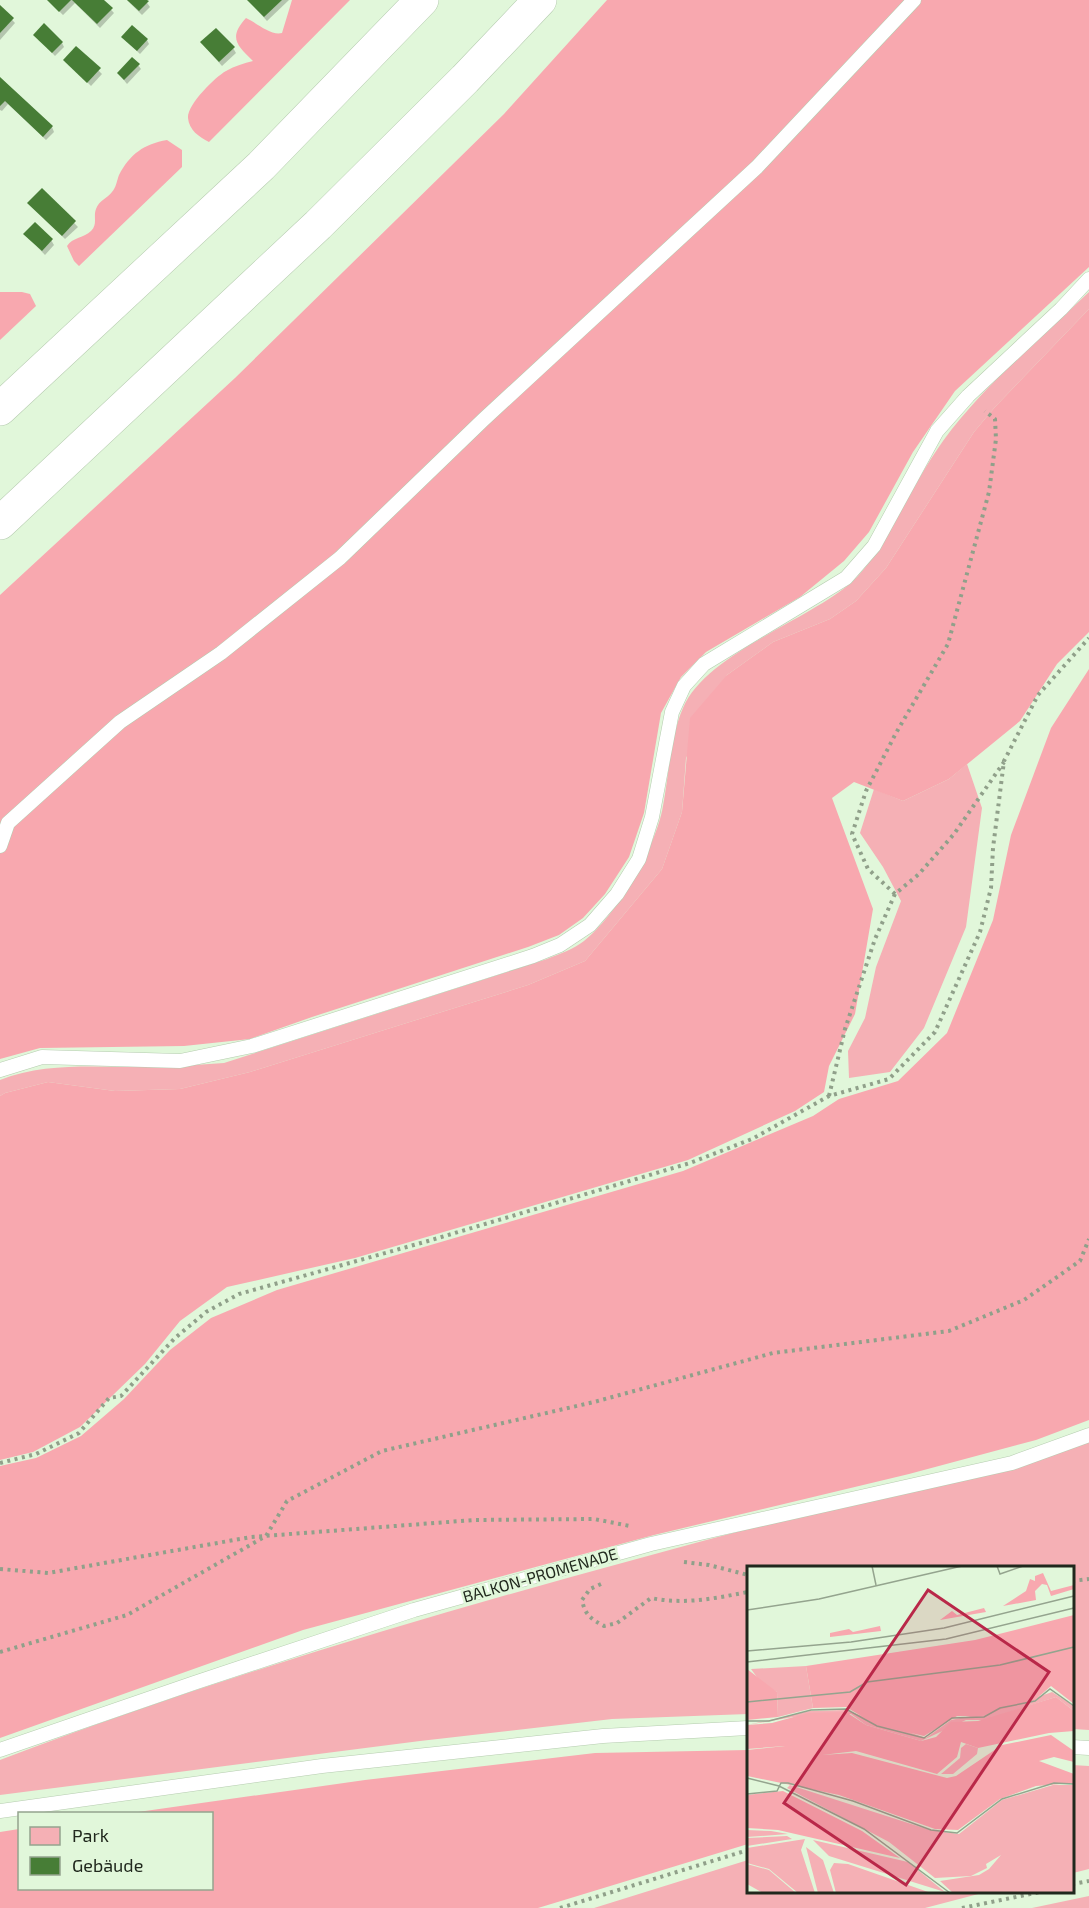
<svg xmlns="http://www.w3.org/2000/svg" width="1089" height="1908" viewBox="0 0 1089 1908" font-family="'Exo 2',sans-serif">
	<style>
		.green { fill: #f5b0b5 }
		.forest { fill: #f8a8af }
		.shadow { fill: #0003 }
		.building { fill: #477d36 }
		.lines { fill: none; stroke-linecap: round; stroke-linejoin: round }
		.service-casing { stroke: #b6ccb0; stroke-width: 15 }
		.motorway-casing { stroke: #b6ccb0; stroke-width: 34 }
		.path { stroke: #90a08a; stroke-width: 4; stroke-dasharray: 3 4.5; stroke-linecap: butt }
		.service { stroke: #fff; stroke-width: 14 }
		.motorway { stroke: #fff; stroke-width: 33 }
		.labels { text-anchor: middle; stroke-width: 5; stroke-linejoin: round; paint-order: stroke }
		.street-label { font-size: 16px; fill: #20281d; stroke: #e1f7da }
		.inset-road { fill: none; stroke: #94a48e; stroke-width: 1.5 }
		.view { fill: #b92849; fill-opacity: 0.15; stroke: #b92849; stroke-width: 3 }
		.inset-edge { fill: none; stroke: #20281d; stroke-width: 3 }
	</style>
	<rect width="100%" height="100%" fill="#e1f7da"/>
	<!-- green -->
	<g class="green">
		<path d="M 1089,292 L 1089,309 L 995,407 L 974,432 L 886,568 L 856,601 L 830,619 L 773,642 L 727,675 L 686,758 L 682,812 L 662,869 L 585,961 L 528,985 L 250,1072 L 180,1089 L 115,1091 L 48,1082 L 5,1093 L 0,1096 L 0,1080 C 43,1063 91,1067 136,1067 C 166,1067 195,1065 224,1063 L 547,959 C 559,954 574,949 584,941 C 617,915 656,847 663,806 C 669,774 670,738 683,708 C 706,654 807,621 852,582 C 867,568 879,548 889,531 C 907,501 923,469 943,441 C 984,385 1039,340 1089,292 Z"/>
		<polygon points="967,764 982,808 966,927 924,1028 890,1072 849,1078 848,1051 865,1018 876,967 901,901 883,867 860,833 874,789 903,801 949,779"/>
		<path d="M 1089,1439 L 1089,1730 L 1073,1729 L 1072,1568 L 748,1568 L 748,1714 L 612,1719 L 420,1741 L 0,1795 L 0,1760 C 354,1625 723,1537 1089,1439 Z"/>
		<polygon points="1072,1765 1089,1766 1089,1869 1073,1873"/>
		<polygon points="748,1860 748,1892 986,1892 925,1908 594,1908"/>
		<polygon points="1089,1896 1089,1908 1032,1908"/>
	</g>
	<!-- forest -->
	<g class="forest">
		<path d="M 292,0 L 350,0 L 209,142 C 199,137 189,130 188,118 C 187,105 215,77 226,71 C 235,66 244,63 253,61 C 237,45 228,38 246,18 C 257,23 271,36 282,33 Z"/>
		<polygon points="607,0 1089,0 1089,267 955,391 913,452 869,532 844,561 800,597 706,652 681,677 661,713 644,813 629,857 605,894 583,918 559,935 528,947 312,1017 250,1039 184,1046 40,1048 0,1059 0,595 235,378 504,114"/>
		<path d="M 167,140 L 182,150 L 182,167 L 79,266 L 74,261 L 67,246 C 73,237 84,238 91,231 C 98,224 93,217 96,209 C 99,200 107,199 112,192 C 116,188 117,180 119,175 C 130,154 144,144 167,140 Z"/>
		<polygon points="0,292 22,292 30,294 36,306 0,340"/>
		<polygon points="1089,309 1089,632 1057,664 1020,721 949,779 903,801 854,782 832,798 873,909 855,1014 829,1066 824,1092 795,1111 688,1160 355,1258 227,1287 180,1321 145,1364 80,1427 33,1452 0,1460 0,1096 5,1093 48,1082 115,1091 180,1089 250,1072 528,985 585,961 662,869 682,812 690,718 727,675 773,642 830,619 856,601 886,568 974,432 995,407"/>
		<polygon points="1089,669 1089,1420 1036,1440 909,1474 654,1535 303,1630 0,1738 0,1466 36,1458 81,1436 124,1399 170,1350 211,1318 277,1290 683,1171 813,1116 839,1099 898,1081 947,1033 993,920 1011,835 1051,728"/>
		<polygon points="748,1750 748,1844 538,1908 0,1908 0,1832 19,1829 20,1888 212,1888 212,1814 131,1813 365,1780 595,1753"/>
	</g>
	<!-- shadow -->
	<g class="shadow">
		<polygon points="48,0 102,0 114,13 100,28 75,3 63,15"/>
		<polygon points="127,0 145,0 150,7 142,15"/>
		<polygon points="248,0 289,0 267,21"/>
		<polygon points="0,7 15,23 0,40"/>
		<polygon points="35,35 62,43 64,47 55,56"/>
		<polygon points="147,40 149,44 140,54 126,41"/>
		<polygon points="202,43 233,48 236,53 222,66"/>
		<polygon points="76,48 102,74 91,86 65,60"/>
		<polygon points="138,65 141,69 127,84 119,74"/>
		<polygon points="0,79 52,127 54,132 46,140 8,104 2,111 0,110"/>
		<polygon points="42,190 78,227 65,239 32,207"/>
		<polygon points="25,234 51,240 54,245 45,255"/>
	</g>
	<!-- building -->
	<g class="building">
		<polygon points="47,0 71,0 59,12"/>
		<polygon points="72,0 104,0 113,8 97,24"/>
		<polygon points="127,0 147,0 149,1 139,11"/>
		<polygon points="247,0 282,0 264,17"/>
		<polygon points="0,5 14,18 0,33"/>
		<polygon points="44,23 63,42 52,53 33,35"/>
		<polygon points="132,25 148,39 137,51 121,37"/>
		<polygon points="216,28 235,47 219,62 200,42"/>
		<polygon points="76,46 101,68 87,83 63,60"/>
		<polygon points="132,57 140,64 124,80 117,73"/>
		<polygon points="0,77 53,126 43,137 5,101 0,106"/>
		<polygon points="42,188 76,221 62,236 27,203"/>
		<polygon points="35,222 53,239 42,251 23,234"/>
	</g>
	<g class="lines">
		<!-- service casing -->
		<g class="service-casing">
			<g id="service">
				<polyline points="0,846 8,823 120,722 221,653 340,558 483,420 757,167 914,0"/>
				<polyline points="0,1070 42,1057 180,1061 252,1046 533,956 560,945 590,925 617,894 639,859 652,817 672,712 684,686 704,664 846,578 874,546 937,431 968,396 1061,309 1089,279"/>
				<polyline points="1072,1747 1089,1748"/>
				<polyline points="0,1750 194,1683 414,1610 651,1544 1012,1463 1089,1435"/>
				<polyline points="0,1811 322,1766 603,1736 748,1728"/>
			</g>
		</g>
		<!-- motorway casing -->
		<g class="motorway-casing">
			<g id="motorway">
				<polyline points="0,409 261,166 422,0"/>
				<polyline points="0,523 318,225 465,79 540,0"/>
			</g>
		</g>
		<!-- path -->
		<g class="path">
			<polyline points="895,894 868,869 852,834 866,791 896,733 948,644 989,492 996,439 995,419 985,411"/>
			<polyline points="829,1096 845,1029 875,939 895,894 919,874 954,834 1004,762"/>
			<polyline points="0,1463 36,1454 79,1433 109,1398 121,1396 175,1338 206,1312 239,1294 428,1241 690,1163 752,1139 829,1096 889,1079 935,1032 980,932 991,888 993,848 1004,761 1038,695 1089,638"/>
			<polyline points="684,1562 709,1565 748,1575"/>
			<polyline points="0,1569 48,1573 251,1537 474,1520 594,1519 630,1526"/>
			<polyline points="1072,1581 1089,1579"/>
			<path d="M 601,1584 L 590,1589 L 582,1600 C 585,1615 591,1619 604,1626 L 617,1623 L 651,1598 C 685,1605 716,1598 748,1592"/>
			<polyline points="0,1652 127,1615 266,1536 287,1501 382,1451 594,1402 773,1353 949,1331 1024,1300 1080,1261 1089,1239"/>
			<polyline points="1072,1884 1089,1881"/>
			<polyline points="560,1908 748,1850"/>
			<polyline points="962,1908 1040,1892"/>
		</g>
		<!-- service -->
		<use href="#service" class="service"/>
		<!-- motorway -->
		<use href="#motorway" class="motorway"/>
	</g>
	<g class="labels">
		<!-- street labels -->
		<g class="street-label">
			<text transform="translate(540 1575) rotate(-16)" y="6">BALKON-PROMENADE</text>
		</g>
	</g>
	<!-- overview -->
	<g transform="translate(747 1566)">
		<rect width="327" height="327" fill="#e1f7da"/>
		<path d="M 59,100 L 66,142 L 31,151 L 30,126 L 15,118 L 4,103 ZM 305,126 L 327,140 L 327,145 L 309,131 L 237,154 L 219,154 L 174,175 L 119,159 L 104,148 L 46,151 L 0,159 L 63,145 L 98,144 L 179,172 L 204,154 L 253,144 ZM 219,178 L 231,182 L 230,188 L 206,208 L 194,208 L 213,192 L 214,182 ZM 43,219 L 183,264 L 212,268 L 255,234 L 306,219 L 327,219 L 327,327 L 206,327 L 193,315 L 232,309 L 242,303 L 254,289 L 239,298 L 240,302 L 224,310 L 188,312 L 142,276 L 40,222 ZM 0,264 L 24,265 L 41,268 L 0,271 ZM 40,270 L 45,273 L 0,280 L 0,272 ZM 58,273 L 54,284 L 68,327 L 51,327 L 22,303 L 0,297 L 0,282 ZM 66,274 L 161,296 L 198,326 L 82,290 ZM 59,281 L 76,294 L 87,327 L 71,327 ZM 87,297 L 101,298 L 184,327 L 89,327 L 83,304 ZM 0,298 L 22,304 L 49,327 L 16,327 L 0,318 Z" fill="#f5b0b5"/>
		<path d="M 296,7 L 304,25 L 327,19 L 327,23 L 304,30 L 300,19 L 295,18 L 288,25 L 289,34 L 256,40 L 279,25 L 283,13 L 288,15 L 288,10 ZM 237,42 L 239,46 L 193,54 L 205,45 L 210,49 ZM 327,49 L 327,138 L 304,120 L 288,134 L 233,150 L 210,150 L 177,170 L 130,159 L 99,141 L 66,142 L 59,100 L 228,74 ZM 133,60 L 134,65 L 83,71 L 83,67 L 102,63 L 106,66 ZM 0,103 L 30,126 L 31,151 L 0,154 ZM 309,131 L 327,145 L 327,165 L 302,167 L 231,182 L 214,176 L 210,191 L 190,208 L 109,185 L 75,189 L 105,187 L 200,212 L 209,210 L 255,179 L 304,169 L 327,185 L 327,196 L 307,191 L 292,195 L 327,208 L 327,217 L 289,220 L 253,233 L 211,264 L 188,263 L 92,229 L 0,210 L 0,184 L 38,180 L 0,183 L 0,159 L 25,157 L 61,147 L 99,146 L 119,159 L 174,175 L 189,171 L 204,156 L 231,155 ZM 36,225 L 115,265 L 153,292 L 31,264 L 0,262 L 0,229 Z" fill="#f8a8af"/>
		<path class="inset-road" d="M 125,0 L 129,19M 250,0 L 253,8 L 276,0M 0,44 L 72,33 L 215,0M 0,85 L 104,76 L 197,62 L 327,30M 0,96 L 199,73 L 327,42M 0,136 L 103,126 L 120,116 L 253,99 L 327,81M 0,155 L 22,155 L 64,144 L 99,143 L 130,160 L 177,172 L 205,152 L 237,151 L 253,142 L 288,135 L 303,123 L 327,140M 0,212 L 32,220 L 117,263 L 203,327M 0,228 L 30,225 L 34,217 L 41,217 L 106,235 L 184,264 L 210,267 L 255,233 L 307,217 L 327,218"/>
		<path class="view" d="M 181,24 L 302,106 L 159,319 L 37,237 Z"/>
		<rect width="327" height="327" class="inset-edge"/>
	</g>
	<!-- legend -->
	<rect x="18" y="1812" width="195" height="78" fill="#e1f7da" stroke="#94a48e" stroke-width="1.5"/>
	<rect x="30" y="1827" width="30" height="18" fill="#f5b0b5" stroke="#94a48e" stroke-width="1.5"/>
	<text x="72" y="1842" font-size="18" fill="#20281d">Park</text>
	<rect x="30" y="1857" width="30" height="18" fill="#477d36" stroke="#94a48e" stroke-width="1.5"/>
	<text x="72" y="1872" font-size="18" fill="#20281d">Gebäude</text>
</svg>
